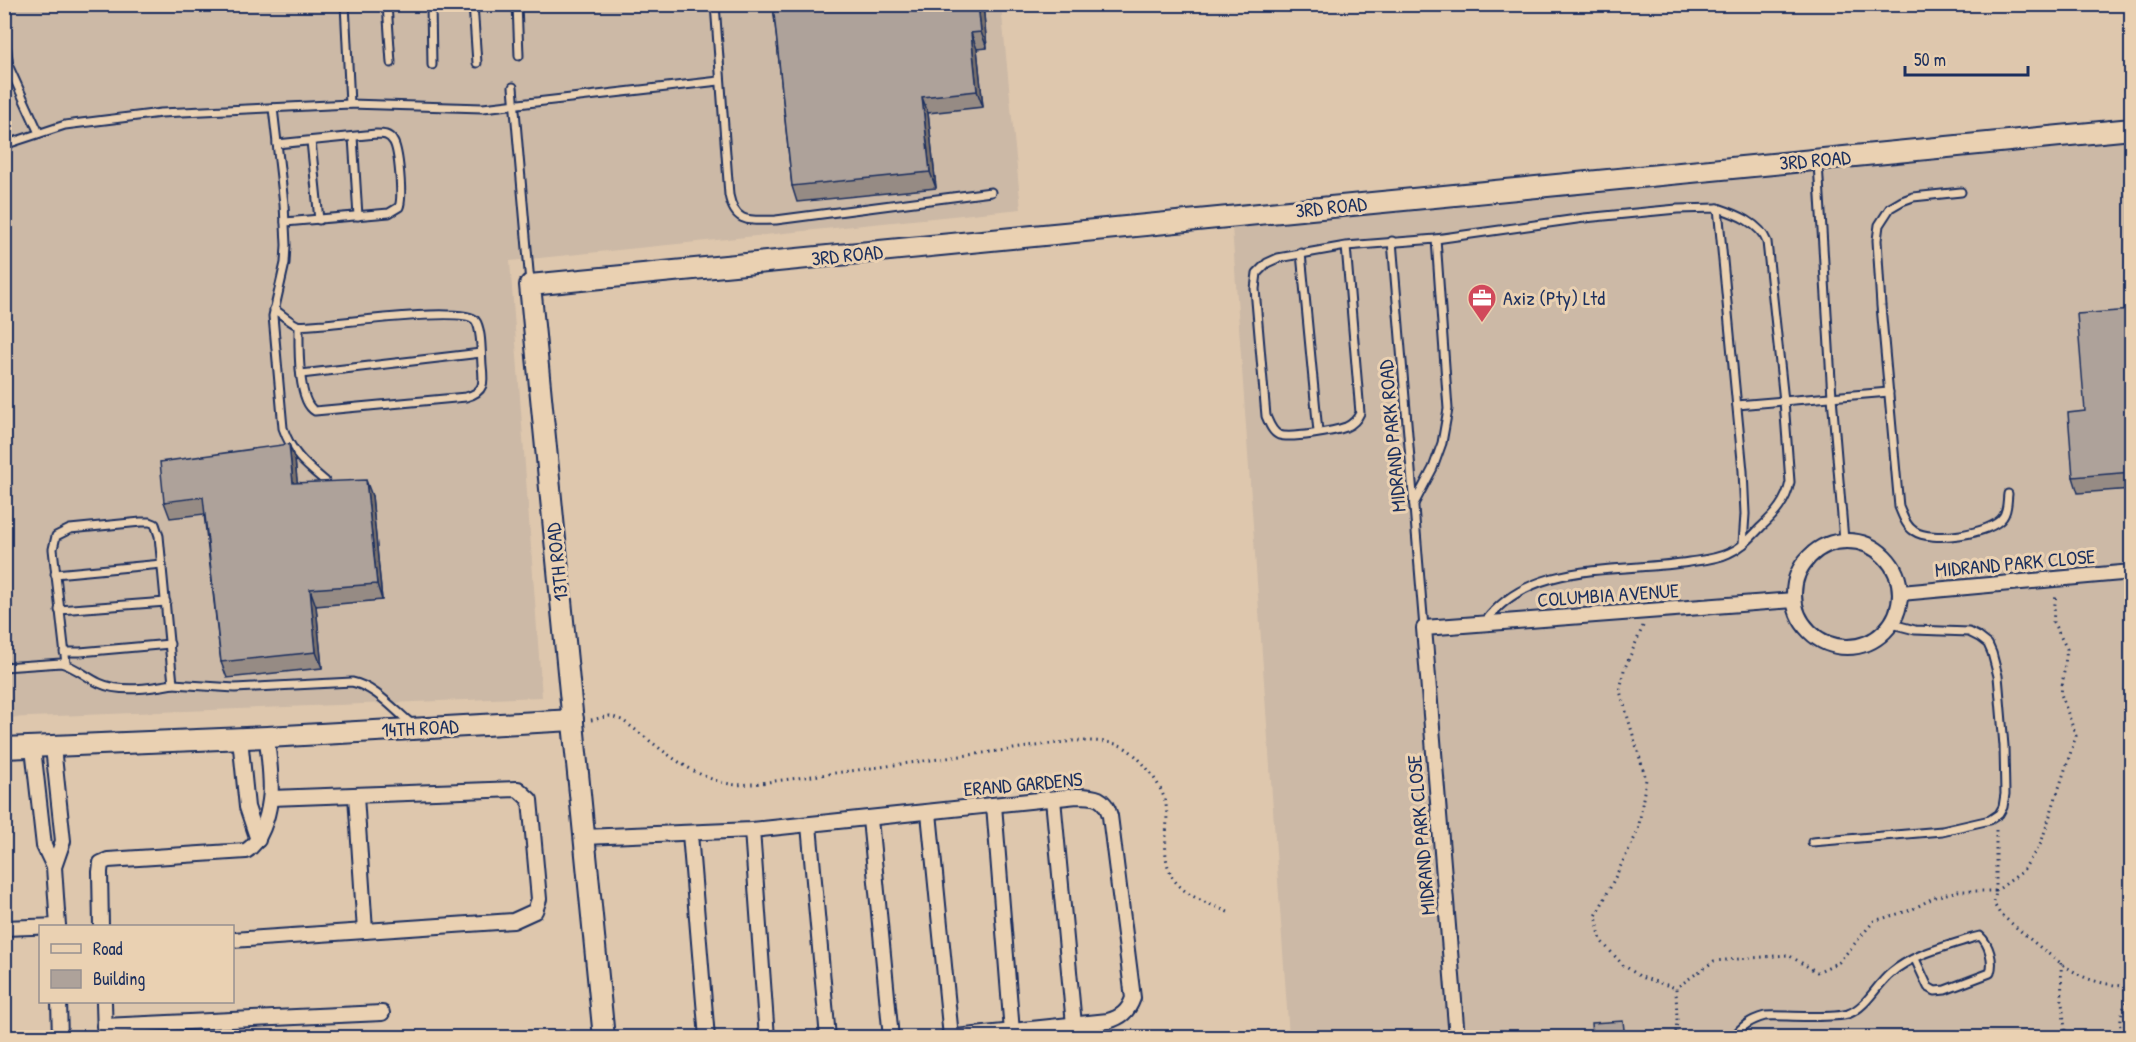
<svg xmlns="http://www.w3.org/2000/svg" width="2136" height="1042" viewBox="0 0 2136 1042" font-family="'Patrick Hand',sans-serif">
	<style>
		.built { fill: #ccb9a6 }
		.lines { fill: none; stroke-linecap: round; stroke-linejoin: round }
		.lane-casing { stroke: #1b2f5e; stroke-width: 11 }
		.street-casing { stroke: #1b2f5e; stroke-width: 18 }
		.secondary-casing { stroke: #1b2f5e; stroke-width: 24 }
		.path { stroke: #1b2f5e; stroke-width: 3; stroke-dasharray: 1.5 4.5; stroke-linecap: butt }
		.lane { stroke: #ead1b2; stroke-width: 7 }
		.street { stroke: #ead1b2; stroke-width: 14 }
		.secondary { stroke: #ead1b2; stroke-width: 20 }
		.wall { fill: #968b84; stroke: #1b2f5e; stroke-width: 1.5 }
		.shaded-wall { fill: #7a716c; stroke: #1b2f5e; stroke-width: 1.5 }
		.building { fill: #aea29a; stroke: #1b2f5e; stroke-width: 1.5 }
		.labels { text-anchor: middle; stroke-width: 6; stroke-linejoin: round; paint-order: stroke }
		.street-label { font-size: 20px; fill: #1b2f5e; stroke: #ead1b2 }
		.poi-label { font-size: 20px; fill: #1b2f5e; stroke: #ead1b2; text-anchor: start }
	</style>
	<rect width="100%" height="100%" fill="#dec7ad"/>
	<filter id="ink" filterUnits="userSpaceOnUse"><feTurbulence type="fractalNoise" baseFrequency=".0167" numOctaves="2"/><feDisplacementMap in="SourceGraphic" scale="12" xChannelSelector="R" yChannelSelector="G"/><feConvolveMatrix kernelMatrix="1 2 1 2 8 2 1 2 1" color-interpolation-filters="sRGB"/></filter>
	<g filter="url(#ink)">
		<!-- built -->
		<g class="built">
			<polygon points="4,5 1001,5 1021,209 510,261 542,697 5,718"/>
			<polygon points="2131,125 2131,1037 1289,1037 1231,213"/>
		</g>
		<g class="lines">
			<!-- lane casing -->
			<g class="lane-casing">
				<g id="lane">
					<polyline points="345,4 350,104"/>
					<polyline points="387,4 391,63"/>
					<polyline points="431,4 432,65"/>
					<polyline points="473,4 477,63"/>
					<polyline points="517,4 519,56"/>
					<path d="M 715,4 L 729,195 C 735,225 751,220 776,220 L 991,192"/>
					<polyline points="4,27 9,67 39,133"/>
					<polyline points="513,87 530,283"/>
					<path d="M 273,108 L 284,204 L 286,245 L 285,263 L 273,316 L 283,428 C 292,454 305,464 325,481"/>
					<polyline points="353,137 358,216"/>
					<polyline points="311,141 319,220"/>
					<path d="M 277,144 L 376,134 C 383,134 389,134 393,141 C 399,149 403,198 399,207 L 389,213 L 285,222"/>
					<polyline points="4,145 65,125 161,113 350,104 483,108 719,81"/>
					<polyline points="1818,163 1832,397 1844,540"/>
					<path d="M 1961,192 L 1913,197 L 1902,201 L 1890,208 L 1879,225 L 1877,240 L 1881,306 L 1899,507 C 1903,516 1906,526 1914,531 C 1931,543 1992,534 2003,517 C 2008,510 2007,501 2008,494"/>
					<polyline points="1392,241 1424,628"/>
					<path d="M 1346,246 L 1360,413 C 1357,420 1353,424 1346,427 C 1335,431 1291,439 1279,435 C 1272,432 1269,423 1266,416 L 1255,289 L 1257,273 L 1267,263 L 1278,258 L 1346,246 L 1436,239 L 1584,218 L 1677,209 L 1718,208 L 1743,471 L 1745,514 L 1743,544"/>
					<polyline points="1301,253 1318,432"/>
					<path d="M 274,309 C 281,314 289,321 297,325 C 304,327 317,324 325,324 C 347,322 464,307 475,320 C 482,328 481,354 482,365 C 484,383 485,392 466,397 L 315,411 C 297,402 299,344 299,326"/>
					<polyline points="301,374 481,353"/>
					<polyline points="1737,405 1889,392"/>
					<polyline points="1414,504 1433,468 1442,443 1448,409 1436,239"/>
					<polyline points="55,574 162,564"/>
					<polyline points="59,610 166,602"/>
					<path d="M 1485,622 C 1531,559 1622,573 1689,562 C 1703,560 1717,559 1729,553 C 1742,548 1751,537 1761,527 C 1775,514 1786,502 1790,482 L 1784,401 L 1767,242 C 1760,223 1736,214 1718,208"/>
					<polyline points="64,652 80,652 170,644"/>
					<path d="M 4,667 L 61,663 C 76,667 86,677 99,683 C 120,693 151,688 173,684 L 159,536 L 155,524 L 150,522 L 141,522 L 70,529 L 56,536 L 53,549 L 66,664"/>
					<path d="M 173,684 L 235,688 L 352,682 C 376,687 395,711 413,725"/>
					<polyline points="1812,842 1942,831 1990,820 1999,814 2003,807 2005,794 2004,746 1998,676 1992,653 1988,644 1979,637 1969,632 1915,630 1892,624"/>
					<path d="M 1733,1038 C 1742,1026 1750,1020 1765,1016 C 1785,1015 1832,1019 1848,1014 C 1867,1007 1876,985 1891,973 C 1913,954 1945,947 1972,938 L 1980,936 C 1989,944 1994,961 1990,973 L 1945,990 L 1935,991 L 1928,987 L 1915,959"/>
				</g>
			</g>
			<!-- street casing -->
			<g class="street-casing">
				<g id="street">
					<circle cx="1847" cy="594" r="53"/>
					<polyline points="1901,593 2132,572"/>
					<polyline points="240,738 247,807 258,840"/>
					<polyline points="53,747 63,841 54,867 58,926"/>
					<polyline points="33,748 44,846 54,867"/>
					<polyline points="356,796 365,931"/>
					<polyline points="1053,799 1074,1025"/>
					<polyline points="994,805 1012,1032"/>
					<polyline points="929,813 951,1037"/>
					<polyline points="870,819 891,1038"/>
					<polyline points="809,825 828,1038"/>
					<polyline points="752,830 767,1038"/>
					<polyline points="690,834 707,1038"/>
					<path d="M 584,837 L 752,830 L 1077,796 C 1095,796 1105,797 1110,816 L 1133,998 C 1128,1012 1121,1017 1108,1021 L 946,1038"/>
					<path d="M 101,926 L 100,872 L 101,863 L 108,860 L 246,851 C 261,842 268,816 270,800 C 273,784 268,754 267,737"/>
					<polyline points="4,928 58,926"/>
					<polyline points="232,940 513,921 535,911 539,899 530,800 518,789 271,798"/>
					<polyline points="59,1002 60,1038"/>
					<polyline points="104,1002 105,1038"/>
					<polyline points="104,1026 382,1013"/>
					<polyline points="1457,1038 1424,628 1794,600"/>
				</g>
			</g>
			<!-- secondary casing -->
			<g class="secondary-casing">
				<g id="secondary">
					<polyline points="4,748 267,737 573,720"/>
					<polyline points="604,1038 530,285 2132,129"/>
				</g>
			</g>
			<!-- path -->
			<g class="path">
				<polyline points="1643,626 1624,670 1620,691 1646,779 1638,831 1596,916 1601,941 1623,965 1641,977 1676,988"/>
				<path d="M 591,720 L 610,716 L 622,720 C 655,743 689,777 730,784 C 737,786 746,784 753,784 L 1073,741 C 1088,741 1104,740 1119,745 C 1137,751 1163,785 1166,805 C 1170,831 1158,857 1175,881 C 1188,898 1211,904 1230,913"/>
				<polyline points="1996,830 1996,891 2022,872 2041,843 2076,736 2061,694 2067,649 2053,622 2056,594"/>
				<polyline points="2061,963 2062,1003 2066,1038"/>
				<path d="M 1675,1038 L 1677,1022 L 1676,988 L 1714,961 L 1788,955 L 1817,972 L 1839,962 L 1874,921 L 1911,910 L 1935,897 L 1958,891 L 1996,891 L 1994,904 L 2000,914 C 2025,934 2050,958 2078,974 C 2094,983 2113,985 2132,987"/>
				<path d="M 2123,1038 C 2118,1022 2121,1007 2132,995"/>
			</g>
			<!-- lane -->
			<use href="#lane" class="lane"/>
			<!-- street -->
			<use href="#street" class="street"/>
			<!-- secondary -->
			<use href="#secondary" class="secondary"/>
		</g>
		<!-- wall -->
		<g class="wall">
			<polygon points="773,4 983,4 987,48 977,49 983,107 928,113 936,188 797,202 792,186"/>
			<polygon points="2132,310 2132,489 2078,493 2073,477 2085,411"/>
			<polygon points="289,444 295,460 297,482 372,496 382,600 316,606 322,668 227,678 221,662 204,514 170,518 164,502"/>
		</g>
		<!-- shaded-wall -->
		<g class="shaded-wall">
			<polygon points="978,4 983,4 987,48 981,32"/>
			<polygon points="971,33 977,49 983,107 977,91"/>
			<polygon points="922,97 928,113 936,188 930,172"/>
			<polygon points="289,444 295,460 299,499 293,483"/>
			<polygon points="366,480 372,496 382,600 377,584"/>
			<polygon points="310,589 316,606 322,668 316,652"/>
		</g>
		<!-- building -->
		<g class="building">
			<polygon points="773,4 978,4 981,32 971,33 977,91 922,97 930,172 792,186"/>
			<polygon points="2132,310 2132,472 2073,477 2068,413 2085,411 2077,314"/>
			<polygon points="289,444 293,483 366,480 377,584 310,589 316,652 221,662 203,497 164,502 160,462"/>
			<polygon points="1623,1021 1625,1038 1593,1038 1592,1023"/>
			<polygon points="1544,1032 1545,1038 1510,1038 1510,1035"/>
		</g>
	</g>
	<!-- icons -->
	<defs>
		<g id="office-pin" transform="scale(1.5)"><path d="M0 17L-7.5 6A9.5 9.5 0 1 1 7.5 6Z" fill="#d1495b" stroke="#ead1b2"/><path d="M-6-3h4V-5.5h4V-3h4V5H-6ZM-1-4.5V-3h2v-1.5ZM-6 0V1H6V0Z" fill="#fff"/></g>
	</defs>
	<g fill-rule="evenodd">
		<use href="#office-pin" x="1482" y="298"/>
	</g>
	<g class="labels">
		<!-- street labels -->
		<g class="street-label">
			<text transform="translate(1815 160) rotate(-5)" y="7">3RD ROAD</text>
			<text transform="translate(1331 207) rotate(-6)" y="7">3RD ROAD</text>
			<text transform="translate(847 255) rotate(-6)" y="7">3RD ROAD</text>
			<text transform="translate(1392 436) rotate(-95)" y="7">MIDRAND PARK ROAD</text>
			<text transform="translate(557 562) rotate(-96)" y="7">13TH ROAD</text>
			<text transform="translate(2015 563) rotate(-5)" y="7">MIDRAND PARK CLOSE</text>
			<text transform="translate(1608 595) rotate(-4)" y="7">COLUMBIA AVENUE</text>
			<text transform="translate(420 728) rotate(-3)" y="7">14TH ROAD</text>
			<text transform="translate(1023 784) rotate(-5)" y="7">ERAND GARDENS</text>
			<text transform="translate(1421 835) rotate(-95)" y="7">MIDRAND PARK CLOSE</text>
		</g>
		<!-- poi labels -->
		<g class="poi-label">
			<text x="1503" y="305">Axiz (Pty) Ltd</text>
		</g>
	</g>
	<!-- margin -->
	<rect width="2136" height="1042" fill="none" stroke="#ead1b2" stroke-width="24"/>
	<rect x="12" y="12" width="2112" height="1018" fill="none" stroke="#1b2f5e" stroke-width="2" filter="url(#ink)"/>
	<!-- legend -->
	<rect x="39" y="925" width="195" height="78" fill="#ead1b2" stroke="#979090" stroke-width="1.5"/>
	<rect x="51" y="944" width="30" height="9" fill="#ead1b2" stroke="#979090" stroke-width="1.5"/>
	<text x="93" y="955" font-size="18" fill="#1b2f5e">Road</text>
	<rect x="51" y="970" width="30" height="18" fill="#aea29a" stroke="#979090" stroke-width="1.5"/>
	<text x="93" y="985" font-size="18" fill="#1b2f5e">Building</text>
	<!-- scale -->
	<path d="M1905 66v9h123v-9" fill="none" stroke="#1b2f5e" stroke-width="3"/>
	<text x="1914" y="66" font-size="18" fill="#1b2f5e" stroke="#ead1b2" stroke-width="4.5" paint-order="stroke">50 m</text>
</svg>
